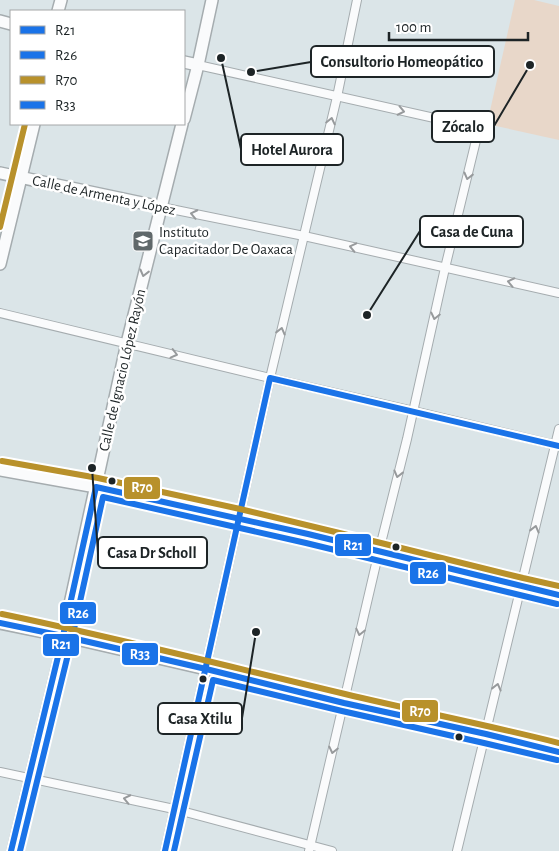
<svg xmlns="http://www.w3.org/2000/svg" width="559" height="851" viewBox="0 0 559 851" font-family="'Alegreya Sans',sans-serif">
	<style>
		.green { fill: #e8d7c9 }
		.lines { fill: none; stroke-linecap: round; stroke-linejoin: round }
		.street-casing { stroke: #a5acaf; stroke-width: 10 }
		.secondary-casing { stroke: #a5acaf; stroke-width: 14 }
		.street { stroke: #fafbfc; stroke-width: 8 }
		.secondary { stroke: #fafbfc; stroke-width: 11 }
		.bus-1-casing { stroke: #fff; stroke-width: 10 }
		.bus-2-casing { stroke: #fff; stroke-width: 10 }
		.bus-3-casing { stroke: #fff; stroke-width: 10 }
		.bus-4-casing { stroke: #fff; stroke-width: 10 }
		.bus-1 { stroke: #1a73e8; stroke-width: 6 }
		.bus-2 { stroke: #1a73e8; stroke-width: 6 }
		.bus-3 { stroke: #b8912b; stroke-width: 6 }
		.bus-4 { stroke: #1a73e8; stroke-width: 6 }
		.oneway { stroke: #979a9c }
		.bus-dot { fill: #1d2426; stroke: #fff; stroke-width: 2 }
		.labels { text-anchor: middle; stroke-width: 5; stroke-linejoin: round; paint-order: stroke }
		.street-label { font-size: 15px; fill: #1d2426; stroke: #fff }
		.poi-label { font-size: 15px; fill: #1d2426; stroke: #fff; text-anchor: start }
		.leader { fill: none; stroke: #1d2426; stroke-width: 2 }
		.callout-dot { fill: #1d2426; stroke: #fff; stroke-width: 2 }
		.callout { fill: #fff; stroke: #1d2426; stroke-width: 2 }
		.callout-label { font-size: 16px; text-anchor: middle; font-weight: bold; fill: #1d2426 }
		.line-badge { stroke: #fff; stroke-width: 2 }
		.badge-label { font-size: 14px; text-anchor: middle; font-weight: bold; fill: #fff }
	</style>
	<rect width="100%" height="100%" fill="#dbe5e8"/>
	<!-- green -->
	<polygon class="green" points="515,0 534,0 559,6 559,140 487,124"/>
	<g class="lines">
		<!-- street casing -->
		<g class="street-casing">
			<g id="street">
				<polyline points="198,65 479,128 445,268 407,439 379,551 309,851"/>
				<polyline points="161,207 304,236 559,293"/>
				<polyline points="0,313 270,378 414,411 559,446"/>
				<polyline points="0,772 174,809 332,851"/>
				<polyline points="11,851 63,636"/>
				<polyline points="165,851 270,378 337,97 357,0"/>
				<polyline points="457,851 559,429"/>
			</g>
		</g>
		<!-- secondary casing -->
		<g class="secondary-casing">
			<g id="secondary">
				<polyline points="58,11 61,0"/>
				<polyline points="0,21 11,24"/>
				<polyline points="184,62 198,65"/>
				<polyline points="184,119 198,65 212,0"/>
				<polyline points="0,173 161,207"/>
				<polyline points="0,264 34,124"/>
				<polyline points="0,470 96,487 238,518 379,551 521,587 559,595"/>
				<polyline points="0,623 63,636 206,669 344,703 486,734 559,752"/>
				<polyline points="63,636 127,343 182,124"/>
			</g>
		</g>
		<!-- street -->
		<use href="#street" class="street"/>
		<!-- secondary -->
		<use href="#secondary" class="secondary"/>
		<!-- bus-1 casing -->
		<g class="bus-1-casing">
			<g id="bus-1">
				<polyline points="11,851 63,636 96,487 308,534 559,595"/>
				<polyline points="165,851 270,378 559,446"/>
			</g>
		</g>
		<!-- bus-2 casing -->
		<g class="bus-2-casing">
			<g id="bus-2">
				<polyline points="20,851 72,638 103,497 306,543 557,604"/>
				<polyline points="174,851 213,680 342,711 484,743 557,760"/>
			</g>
		</g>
		<!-- bus-3 casing -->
		<g class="bus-3-casing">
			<g id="bus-3">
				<polyline points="0,227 25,124"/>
				<polyline points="2,461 98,478 240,509 381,543 523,578 559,586"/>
				<path d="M 2,614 C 117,638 231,667 345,694 C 416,711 488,725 559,743"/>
			</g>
		</g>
		<!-- bus-4 casing -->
		<g class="bus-4-casing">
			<polyline id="bus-4" points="0,623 63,636 206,669 344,703 486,734 559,752"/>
		</g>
		<!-- bus-1 -->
		<use href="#bus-1" class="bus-1"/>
		<!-- bus-2 -->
		<use href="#bus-2" class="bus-2"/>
		<!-- bus-3 -->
		<use href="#bus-3" class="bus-3"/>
		<!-- bus-4 -->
		<use href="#bus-4" class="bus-4"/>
	</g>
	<!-- one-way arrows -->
	<defs><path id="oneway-chevron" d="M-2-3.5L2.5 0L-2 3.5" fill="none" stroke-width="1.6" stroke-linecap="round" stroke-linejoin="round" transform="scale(1.25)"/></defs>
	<g class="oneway">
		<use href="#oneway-chevron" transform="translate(401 111) rotate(12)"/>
		<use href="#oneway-chevron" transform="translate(331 121) rotate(-77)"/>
		<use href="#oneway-chevron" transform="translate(468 176) rotate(104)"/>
		<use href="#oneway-chevron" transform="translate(194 214) rotate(-168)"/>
		<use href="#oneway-chevron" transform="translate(353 247) rotate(-167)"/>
		<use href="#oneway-chevron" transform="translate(144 273) rotate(104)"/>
		<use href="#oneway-chevron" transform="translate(511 282) rotate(-168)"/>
		<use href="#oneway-chevron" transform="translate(435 316) rotate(103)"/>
		<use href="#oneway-chevron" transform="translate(281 331) rotate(-76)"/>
		<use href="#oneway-chevron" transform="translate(174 354) rotate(14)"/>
		<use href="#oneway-chevron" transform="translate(398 474) rotate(104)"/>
		<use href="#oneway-chevron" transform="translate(535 529) rotate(-76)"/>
		<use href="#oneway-chevron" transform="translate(360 632) rotate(103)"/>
		<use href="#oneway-chevron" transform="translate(497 687) rotate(-76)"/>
		<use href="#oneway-chevron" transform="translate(333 750) rotate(103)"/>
		<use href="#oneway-chevron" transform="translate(127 799) rotate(-168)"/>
	</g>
	<!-- icons -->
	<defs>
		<g id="university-square" transform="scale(1.125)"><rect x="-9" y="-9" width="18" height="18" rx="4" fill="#60686a" stroke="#fff"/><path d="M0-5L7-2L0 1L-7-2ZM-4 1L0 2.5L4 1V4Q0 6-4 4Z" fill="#fff"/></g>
	</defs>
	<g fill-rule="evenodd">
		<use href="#university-square" x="143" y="241"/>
	</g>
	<!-- markers -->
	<g class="bus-dot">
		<circle cx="112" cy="481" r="4.5"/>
		<circle cx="396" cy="547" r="4.5"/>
		<circle cx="203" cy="679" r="4.5"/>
		<circle cx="459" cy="737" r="4.5"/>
	</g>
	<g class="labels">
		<!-- street labels -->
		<g class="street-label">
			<text transform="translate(104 195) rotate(12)" y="5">Calle de Armenta y López</text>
			<text transform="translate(122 370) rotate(-77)" y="5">Calle de Ignacio López Rayón</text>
		</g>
		<!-- poi labels -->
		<g class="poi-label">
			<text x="159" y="237">Instituto<tspan x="159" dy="17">Capacitador De Oaxaca</tspan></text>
		</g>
	</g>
	<!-- callouts -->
	<path class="leader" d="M251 72L311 62M530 65L494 126M221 58L241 149M367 315L420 231M92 468L98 553M256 632L242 718"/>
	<g class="callout-dot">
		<circle cx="251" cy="72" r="5"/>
		<circle cx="530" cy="65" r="5"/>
		<circle cx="221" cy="58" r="5"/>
		<circle cx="367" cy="315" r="5"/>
		<circle cx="92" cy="468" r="5"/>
		<circle cx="256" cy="632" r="5"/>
	</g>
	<g class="callout">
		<rect x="311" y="46" width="183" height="31" rx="5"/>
		<rect x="432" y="111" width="62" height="31" rx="5"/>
		<rect x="241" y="134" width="102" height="31" rx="5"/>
		<rect x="420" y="216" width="103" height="31" rx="5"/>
		<rect x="98" y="537" width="109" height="31" rx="5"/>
		<rect x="158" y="703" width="84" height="31" rx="5"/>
	</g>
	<g class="callout-label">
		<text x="402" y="67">Consultorio Homeopático</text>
		<text x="463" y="132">Zócalo</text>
		<text x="292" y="155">Hotel Aurora</text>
		<text x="472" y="237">Casa de Cuna</text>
		<text x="152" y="558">Casa Dr Scholl</text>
		<text x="200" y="724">Casa Xtilu</text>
	</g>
	<g class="line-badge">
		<rect x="123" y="476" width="38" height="24" rx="5" fill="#b8912b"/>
		<rect x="334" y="533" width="38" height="24" rx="5" fill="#1a73e8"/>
		<rect x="409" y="561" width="38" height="24" rx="5" fill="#1a73e8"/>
		<rect x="59" y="601" width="38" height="24" rx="5" fill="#1a73e8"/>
		<rect x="42" y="633" width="38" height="24" rx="5" fill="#1a73e8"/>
		<rect x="121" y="642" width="38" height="24" rx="5" fill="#1a73e8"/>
		<rect x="401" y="699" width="38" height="24" rx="5" fill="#b8912b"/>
	</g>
	<g class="badge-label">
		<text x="142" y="492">R70</text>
		<text x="353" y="550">R21</text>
		<text x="428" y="578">R26</text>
		<text x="78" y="618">R26</text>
		<text x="61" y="649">R21</text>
		<text x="140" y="659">R33</text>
		<text x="420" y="716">R70</text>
	</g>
	<!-- legend -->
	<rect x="10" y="10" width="175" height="115" fill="#ffffff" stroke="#a5a7a8"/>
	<rect x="20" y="26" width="25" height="8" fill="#1a73e8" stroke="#a5a7a8"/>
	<text x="55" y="35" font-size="15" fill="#1d2426">R21</text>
	<rect x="20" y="51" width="25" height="8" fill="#1a73e8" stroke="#a5a7a8"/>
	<text x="55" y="60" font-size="15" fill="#1d2426">R26</text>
	<rect x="20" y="76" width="25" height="8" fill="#b8912b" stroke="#a5a7a8"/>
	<text x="55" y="85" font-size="15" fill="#1d2426">R70</text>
	<rect x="20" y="101" width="25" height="8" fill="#1a73e8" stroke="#a5a7a8"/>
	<text x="55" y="110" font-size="15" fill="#1d2426">R33</text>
	<!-- scale -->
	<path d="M389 32v8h139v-8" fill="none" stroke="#1d2426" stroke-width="2.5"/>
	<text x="396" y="32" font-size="15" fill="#1d2426" stroke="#ffffff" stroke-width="4" paint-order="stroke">100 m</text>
</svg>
